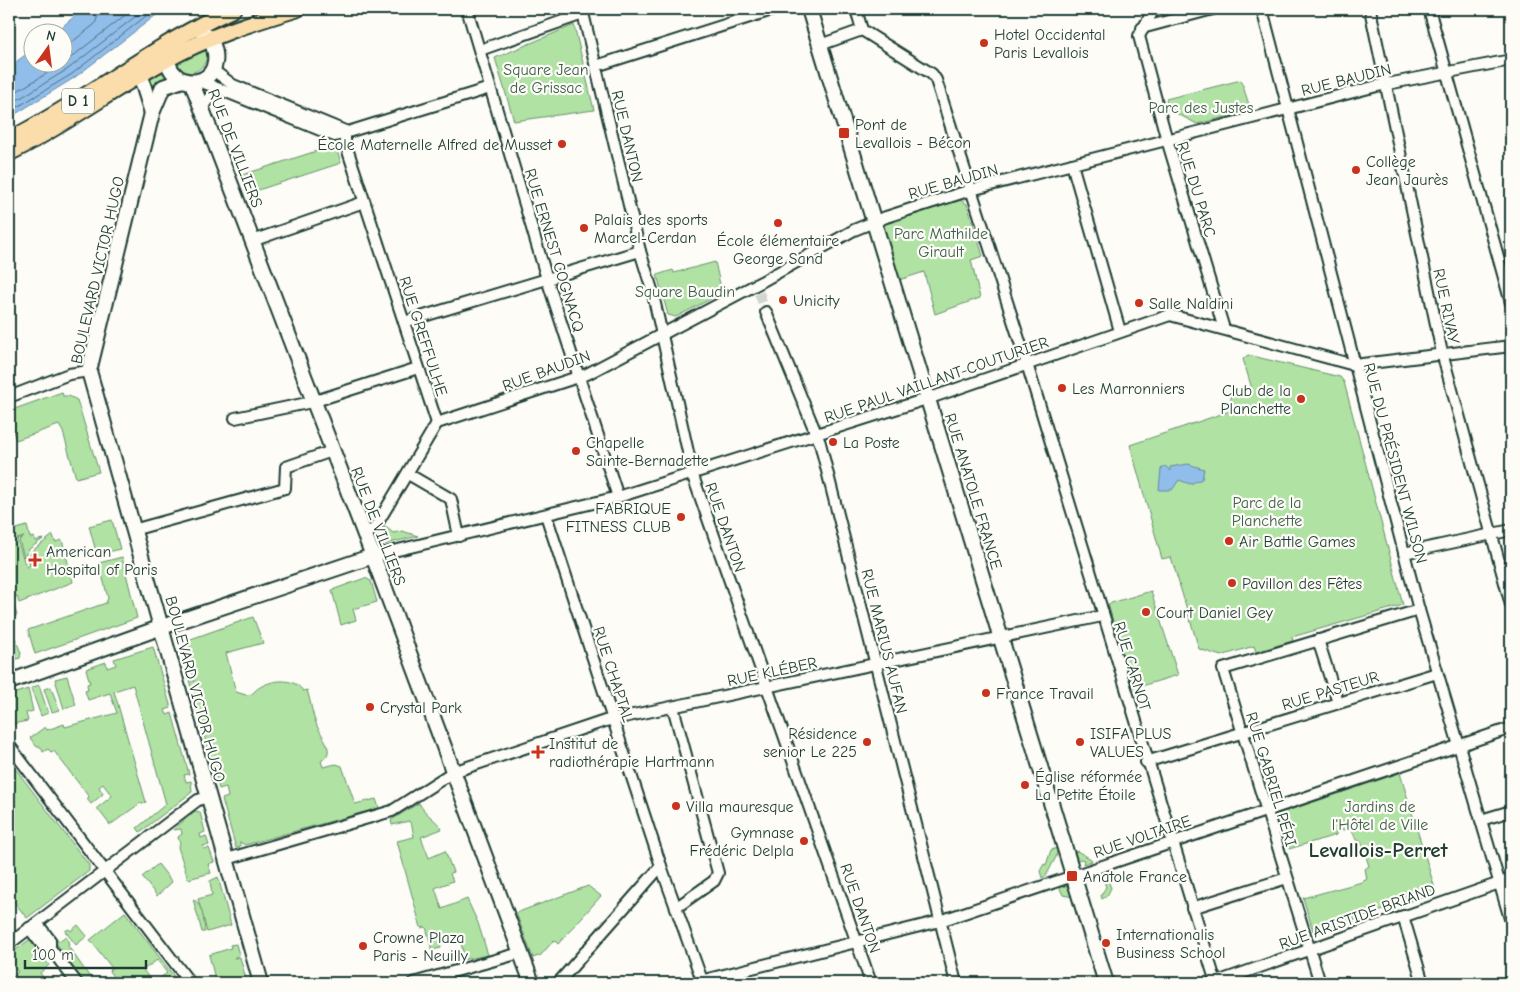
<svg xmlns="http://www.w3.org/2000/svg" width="1520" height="992" viewBox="0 0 1520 992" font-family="'Comic Neue',sans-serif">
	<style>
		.green { fill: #b0e2a3; stroke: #68906c; fill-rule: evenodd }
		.water { fill: #90bdea; stroke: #638aa1 }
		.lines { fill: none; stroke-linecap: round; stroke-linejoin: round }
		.shore { stroke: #4c707d; stroke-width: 1 }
		.street-tunnel { stroke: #d1d6d0; stroke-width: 10; stroke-dasharray: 10 5; stroke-linecap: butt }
		.street-casing { stroke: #1f3d34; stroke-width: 14 }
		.secondary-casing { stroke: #1f3d34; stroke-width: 18 }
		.primary-casing { stroke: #1f3d34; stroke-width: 19 }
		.street { stroke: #fdfcf7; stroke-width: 10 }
		.secondary { stroke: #fdfcf7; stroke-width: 14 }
		.primary { stroke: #fbddab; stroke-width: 15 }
		.poi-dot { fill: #c8321e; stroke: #fdfcf7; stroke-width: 2 }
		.labels { text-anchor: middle; stroke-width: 4.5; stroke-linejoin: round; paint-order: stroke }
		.shield { fill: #fdfcf7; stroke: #62766e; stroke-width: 1 }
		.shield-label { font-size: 15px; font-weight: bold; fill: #1f3d34 }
		.poi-label { font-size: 16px; fill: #1f3d34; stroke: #fdfcf7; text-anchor: start }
		.park-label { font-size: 16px; fill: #3c5e4a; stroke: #fdfcf7 }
		.street-label { font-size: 16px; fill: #1f3d34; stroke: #fdfcf7 }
		.district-label { font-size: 21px; font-weight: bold; fill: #1f3d34; stroke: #fdfcf7 }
	</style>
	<rect width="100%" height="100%" fill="#fdfcf7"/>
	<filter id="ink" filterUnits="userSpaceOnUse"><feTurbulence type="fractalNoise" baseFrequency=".02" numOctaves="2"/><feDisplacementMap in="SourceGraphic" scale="10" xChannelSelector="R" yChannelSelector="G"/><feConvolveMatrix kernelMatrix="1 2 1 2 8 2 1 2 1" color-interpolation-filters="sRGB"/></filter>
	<g filter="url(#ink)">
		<!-- green -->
		<g class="green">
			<polygon points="574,25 594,110 514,121 495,58"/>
			<path d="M 206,48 C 209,61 203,70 190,73 L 178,70 L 174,61 Z"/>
			<polygon points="160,73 168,73 173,77 156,90 148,89 149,81"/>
			<polygon points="1241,80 1251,111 1197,124 1168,109 1166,99"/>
			<polygon points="329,147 337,150 341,163 249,193 242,175"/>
			<polygon points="960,200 967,204 983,256 971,260 980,298 935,314 924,272 899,280 883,228 885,224"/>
			<polygon points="715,262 722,293 676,317 668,315 657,275 673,270 674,273"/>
			<polygon points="1248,355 1340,377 1344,382 1403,605 1292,637 1293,641 1256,652 1254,646 1221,656 1199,649 1171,557 1162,559 1130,445 1233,410 1230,395 1252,389 1243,359"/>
			<polygon points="62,392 63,396 69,396 77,400 99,472 76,478 63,432 59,425 16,440 9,420 9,411"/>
			<polygon points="112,520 120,549 97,555 89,526"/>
			<polygon points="27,526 30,538 34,537 35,541 43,539 29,549 24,557 19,540 24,537 17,539 26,567 30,565 28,559 32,551 53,535 55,542 62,540 73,582 19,603 17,596 11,598 17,615 10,618 9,531"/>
			<polygon points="385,526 393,533 402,531 418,536 382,545 380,542"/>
			<polygon points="122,557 137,618 35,654 28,630 106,603 108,598 99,563"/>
			<polygon points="365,578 371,581 377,602 353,609 356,620 341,625 332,590"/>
			<polygon points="1151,591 1178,675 1135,688 1132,686 1108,604"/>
			<path d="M 253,617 L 263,643 L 226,653 L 236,692 L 246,695 L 252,694 C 262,681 292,674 303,691 L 307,690 C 311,702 312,715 317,726 C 322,737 337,752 321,761 L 323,767 L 336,764 L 342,766 L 355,804 L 376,799 L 379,808 L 245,845 L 240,842 L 240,847 L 236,848 L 222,799 L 228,797 L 226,787 L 219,789 L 209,752 L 211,751 L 208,750 L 200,720 L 202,719 L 199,717 L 188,676 L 190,676 L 192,681 L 195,681 L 185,645 L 188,640 Z"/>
			<polygon points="14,635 21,653 20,658 9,662 9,637"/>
			<polygon points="153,647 171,708 165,710 167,715 172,713 189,774 184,775 186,782 191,781 192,792 140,832 137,828 166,804 133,685 114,691 146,802 143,804 142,802 110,825 97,808 112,796 103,784 99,787 103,794 91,804 87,799 89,797 54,751 51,752 48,749 43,752 41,747 37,747 30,738 45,727 47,730 64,724 65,727 117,713 110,693 88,700 85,691 88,690 87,684 90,683 86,669 106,662 107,668 116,665 114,659"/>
			<polygon points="67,676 76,705 64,709 55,679"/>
			<polygon points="39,685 48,713 41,716 31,688"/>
			<polygon points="51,687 59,710 52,712 44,689"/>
			<polygon points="28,689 33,711 26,713 28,721 17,723 9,728 9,696 10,701 15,699 13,694"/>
			<polygon points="11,763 89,865 89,871 27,918 14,902 9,905 9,764"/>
			<polygon points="1400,773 1436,892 1314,934 1303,898 1362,882 1367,879 1365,869 1369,866 1361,841 1356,840 1351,828 1336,832 1336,835 1289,849 1278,814"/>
			<path d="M 419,803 C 425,815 438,821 442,829 L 421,837 L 429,858 L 445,851 L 453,872 L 450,874 L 453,881 L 435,888 L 442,909 L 467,899 L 478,923 L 488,955 L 462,960 L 461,957 L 464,956 L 461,943 L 456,944 L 455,940 L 440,944 L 441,948 L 432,950 L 426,927 L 421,928 L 397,841 L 414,837 L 412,826 L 409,821 L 392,825 L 391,820 Z"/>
			<polygon points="195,811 200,812 205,832 200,834 201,838 206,836 209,845 203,846 204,849 209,848 214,862 208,864 211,873 188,879 178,847 180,844 178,837 182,834 181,829 173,830"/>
			<polygon points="1058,848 1056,857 1046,876 1042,878 1040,871 1044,864 1046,865 1051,850"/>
			<polygon points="1077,851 1091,859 1092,861 1083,864 1084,860 1080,859 1077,861 1075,852"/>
			<polygon points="158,864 172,882 157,896 142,877"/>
			<polygon points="1106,875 1111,888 1107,896 1102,899 1101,895 1106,887 1102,876"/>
			<polygon points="218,877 231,925 207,932 198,899 212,895 210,881"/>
			<polygon points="1064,885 1071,889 1073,897 1063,895 1059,887"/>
			<polygon points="588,886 601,896 558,944 554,940 541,955 533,958 516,913"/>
			<path d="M 193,899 C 203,904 204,921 205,932 L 202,932 Z"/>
			<path d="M 125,912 L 179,983 L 111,983 L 110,982 L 114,978 L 109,971 L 112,968 L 90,940 ZM 157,960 L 167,973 L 153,983 L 143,970 Z"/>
			<polygon points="78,925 87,936 76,945 65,931 69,929 71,931"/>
			<polygon points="66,936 69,944 68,946 94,983 83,983 62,956 64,954 56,943 56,937 59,941"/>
			<polygon points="33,937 30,941 49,965 40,973 47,983 16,983 12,978 18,972 9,961 9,955"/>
			<polygon points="236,944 239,955 234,958 240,957 247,983 216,983 209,955 231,948 230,945"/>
		</g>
		<!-- water -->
		<g class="water">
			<polygon points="83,9 164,9 74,78 9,118 9,67 32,50 32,62 62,62 62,32 56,32"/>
			<polygon points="1188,464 1204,469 1202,479 1190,484 1179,480 1172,490 1159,490 1161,469 1165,466 1171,471 1170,467"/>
		</g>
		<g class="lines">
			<!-- shore -->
			<g class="shore">
				<polyline points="62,50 95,24 100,9"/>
				<polyline points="9,96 64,63 133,9"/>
				<polyline points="9,105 68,69 145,9"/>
				<polyline points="9,112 72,74 155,9"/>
			</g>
			<!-- street-tunnel -->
			<polyline class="street-tunnel" points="759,293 766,312"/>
			<!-- street casing -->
			<g class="street-casing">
				<g id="street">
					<polyline points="467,9 547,279 618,497"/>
					<polyline points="582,9 640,251 652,290 694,479 871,983"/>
					<polyline points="856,9 862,30"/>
					<polyline points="1154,9 1139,36 1165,133 1224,329"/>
					<polyline points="1262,9 1419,610 1511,922"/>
					<polyline points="1370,9 1442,353 1511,605"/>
					<polyline points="1429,9 1511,303"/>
					<polyline points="1142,28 1213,9"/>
					<polyline points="862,30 932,74 936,80 1027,364 1216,983"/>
					<polyline points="820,45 862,30"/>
					<polyline points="480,50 583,14"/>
					<polyline points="596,66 775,9"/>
					<polyline points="213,70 233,85 345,131"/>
					<polyline points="202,82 335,136 490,88"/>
					<polyline points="202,108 209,98 220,90"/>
					<polyline points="345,131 345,142 437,423"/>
					<polyline points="1072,164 1120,331"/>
					<polyline points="252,241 364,202"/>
					<polyline points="766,312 820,443 956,983"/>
					<polyline points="404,322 640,251"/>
					<polyline points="9,397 69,374 89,371"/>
					<polyline points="235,418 312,402 418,368"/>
					<polyline points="437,423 587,374 761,282 854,230 886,217 971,190 1377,86 1511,60"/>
					<polyline points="408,474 451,499 459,536"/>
					<polyline points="546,515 661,866 703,983"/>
					<polyline points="133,530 285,488 286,467 332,451"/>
					<polyline points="364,534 374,529 437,423"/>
					<polyline points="1404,553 1511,530"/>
					<polyline points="373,556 618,497 936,396 1170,315 1354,365 1511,346"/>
					<polyline points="1318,640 1338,703"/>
					<polyline points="673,707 718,873 714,881 677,907"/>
					<polyline points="9,745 190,983"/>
					<polyline points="1146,762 1437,673"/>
					<polyline points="1481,820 1511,811"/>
					<polyline points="227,859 392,811 453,772 605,721 1102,616"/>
					<polyline points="1192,908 1287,878"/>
					<polyline points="1403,916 1423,983"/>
					<polyline points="37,923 50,940 50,948"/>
					<polyline points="29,928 42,945 50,948"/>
					<polyline points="9,944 198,800 208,797"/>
					<polyline points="50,948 77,983"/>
					<polyline points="413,983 520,953"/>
					<polyline points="558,983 661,866"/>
					<polyline points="692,983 940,921 1511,728"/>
					<polyline points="1214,983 1511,879"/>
					<polyline points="1320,983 1223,669 1419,610"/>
				</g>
			</g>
			<!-- secondary casing -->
			<g class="secondary-casing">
				<g id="secondary">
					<polyline points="809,9 1106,983"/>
					<path d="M 167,50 C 164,98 235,89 210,38 L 202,33"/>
					<polyline points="143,63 142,81 152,113"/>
					<polyline points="183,80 163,87 152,113 89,371 261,983"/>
					<polyline points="192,83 373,556 532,983"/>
					<polyline points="9,682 162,627 373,556"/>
				</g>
			</g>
			<!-- primary casing -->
			<g class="primary-casing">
				<g id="primary">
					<path d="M 9,140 C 86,101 154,45 233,9"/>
					<path d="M 9,153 C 64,126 112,89 166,60 C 207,37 253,22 297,9"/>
				</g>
			</g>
			<!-- street -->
			<use href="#street" class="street"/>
			<!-- secondary -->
			<use href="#secondary" class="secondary"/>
			<!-- primary -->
			<use href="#primary" class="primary"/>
		</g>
	</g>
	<!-- markers -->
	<g class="poi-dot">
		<circle cx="984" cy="43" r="5"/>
		<rect x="838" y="127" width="12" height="12" rx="2.5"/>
		<circle cx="562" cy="144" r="5"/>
		<circle cx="1356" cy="170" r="5"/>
		<circle cx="778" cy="223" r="5"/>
		<circle cx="584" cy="228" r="5"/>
		<circle cx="783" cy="300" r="5"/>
		<circle cx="1139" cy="303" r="5"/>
		<circle cx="1062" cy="388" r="5"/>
		<circle cx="1301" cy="399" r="5"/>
		<circle cx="833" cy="442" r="5"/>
		<circle cx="576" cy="451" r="5"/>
		<circle cx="681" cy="517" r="5"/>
		<circle cx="1229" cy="541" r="5"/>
		<path d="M32.5 552.5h5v5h5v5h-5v5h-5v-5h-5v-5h5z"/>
		<circle cx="1232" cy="583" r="5"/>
		<circle cx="1146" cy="612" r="5"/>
		<circle cx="986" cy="693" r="5"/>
		<circle cx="370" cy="707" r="5"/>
		<circle cx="867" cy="742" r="5"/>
		<circle cx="1080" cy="742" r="5"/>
		<path d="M535.5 744.5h5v5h5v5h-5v5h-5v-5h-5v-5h5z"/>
		<circle cx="1025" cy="785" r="5"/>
		<circle cx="676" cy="806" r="5"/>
		<circle cx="804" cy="841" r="5"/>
		<rect x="1066" y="870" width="12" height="12" rx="2.5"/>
		<circle cx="1106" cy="943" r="5"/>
		<circle cx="363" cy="946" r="5"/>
	</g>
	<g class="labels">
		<!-- shield labels -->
		<rect class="shield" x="62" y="88.5" width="32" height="25" rx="4"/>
		<g class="shield-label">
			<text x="78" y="106">D 1</text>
		</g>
		<!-- poi labels -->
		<g class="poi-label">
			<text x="994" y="40">Hotel Occidental<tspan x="994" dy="18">Paris Levallois</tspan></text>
			<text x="855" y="130">Pont de<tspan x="855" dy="18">Levallois - Bécon</tspan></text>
			<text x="552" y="150" text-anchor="end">École Maternelle Alfred de Musset</text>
			<text x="1366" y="167">Collège<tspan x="1366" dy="18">Jean Jaurès</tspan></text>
			<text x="594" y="225">Palais des sports<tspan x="594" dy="18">Marcel-Cerdan</tspan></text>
			<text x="778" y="246" text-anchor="middle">École élémentaire<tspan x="778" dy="18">George Sand</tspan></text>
			<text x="793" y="306">Unicity</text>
			<text x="1149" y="309">Salle Naldini</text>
			<text x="1072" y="394">Les Marronniers</text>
			<text x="1291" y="396" text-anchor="end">Club de la<tspan x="1291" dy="18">Planchette</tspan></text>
			<text x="586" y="448">Chapelle<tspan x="586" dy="18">Sainte-Bernadette</tspan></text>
			<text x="843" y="448">La Poste</text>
			<text x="671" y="514" text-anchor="end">FABRIQUE<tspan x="671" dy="18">FITNESS CLUB</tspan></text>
			<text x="1239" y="547">Air Battle Games</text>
			<text x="46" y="557">American<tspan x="46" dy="18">Hospital of Paris</tspan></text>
			<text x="1242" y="589">Pavillon des Fêtes</text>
			<text x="1156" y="618">Court Daniel Gey</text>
			<text x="996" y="699">France Travail</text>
			<text x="380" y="713">Crystal Park</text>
			<text x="857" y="739" text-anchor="end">Résidence<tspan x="857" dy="18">senior Le 225</tspan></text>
			<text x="1090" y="739">ISIFA PLUS<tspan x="1090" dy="18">VALUES</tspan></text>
			<text x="549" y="749">Institut de<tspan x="549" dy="18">radiothérapie Hartmann</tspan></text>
			<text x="1035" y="782">Église réformée<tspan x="1035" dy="18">La Petite Étoile</tspan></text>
			<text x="686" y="812">Villa mauresque</text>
			<text x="794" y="838" text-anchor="end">Gymnase<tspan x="794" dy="18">Frédéric Delpla</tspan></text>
			<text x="1083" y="882">Anatole France</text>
			<text x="1116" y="940">Internationalis<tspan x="1116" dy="18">Business School</tspan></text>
			<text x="373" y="943">Crowne Plaza<tspan x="373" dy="18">Paris - Neuilly</tspan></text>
		</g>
		<!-- park labels -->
		<g class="park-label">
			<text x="546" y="75">Square Jean<tspan x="546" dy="18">de Grissac</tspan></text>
			<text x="1201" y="113">Parc des Justes</text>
			<text x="941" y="239">Parc Mathilde<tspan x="941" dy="18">Girault</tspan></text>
			<text x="685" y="297">Square Baudin</text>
			<text x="1267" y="508">Parc de la<tspan x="1267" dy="18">Planchette</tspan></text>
			<text x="1380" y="812">Jardins de<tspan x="1380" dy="18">l'Hôtel de Ville</tspan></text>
		</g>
		<!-- street labels -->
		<g class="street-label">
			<text transform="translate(1346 79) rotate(-14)" y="6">RUE BAUDIN</text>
			<text transform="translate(628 136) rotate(77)" y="6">RUE DANTON</text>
			<text transform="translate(236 148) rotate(69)" y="6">RUE DE VILLIERS</text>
			<text transform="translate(953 181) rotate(-16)" y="6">RUE BAUDIN</text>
			<text transform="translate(1197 189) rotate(73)" y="6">RUE DU PARC</text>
			<text transform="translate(555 250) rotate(73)" y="6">RUE ERNEST COGNACQ</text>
			<text transform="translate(97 270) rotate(-77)" y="6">BOULEVARD VICTOR HUGO</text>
			<text transform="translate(1447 306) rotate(78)" y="6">RUE RIVAY</text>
			<text transform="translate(424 336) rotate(72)" y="6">RUE GREFFULHE</text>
			<text transform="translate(546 370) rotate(-20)" y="6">RUE BAUDIN</text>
			<text transform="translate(936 379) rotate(-19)" y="6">RUE PAUL VAILLANT-COUTURIER</text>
			<text transform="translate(1396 463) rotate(75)" y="6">RUE DU PRÉSIDENT WILSON</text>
			<text transform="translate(974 491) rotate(73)" y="6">RUE ANATOLE FRANCE</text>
			<text transform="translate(379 526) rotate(69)" y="6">RUE DE VILLIERS</text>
			<text transform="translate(726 527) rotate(71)" y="6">RUE DANTON</text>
			<text transform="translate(885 641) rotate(76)" y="6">RUE MARIUS AUFAN</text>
			<text transform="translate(1133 666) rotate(73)" y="6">RUE CARNOT</text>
			<text transform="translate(772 671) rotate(-12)" y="6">RUE KLÉBER</text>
			<text transform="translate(614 674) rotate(72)" y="6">RUE CHAPTAL</text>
			<text transform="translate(196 689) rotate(75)" y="6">BOULEVARD VICTOR HUGO</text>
			<text transform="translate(1330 690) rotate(-17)" y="6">RUE PASTEUR</text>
			<text transform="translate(1272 779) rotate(73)" y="6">RUE GABRIEL PÉRI</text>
			<text transform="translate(1142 836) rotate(-19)" y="6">RUE VOLTAIRE</text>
			<text transform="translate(861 908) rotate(71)" y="6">RUE DANTON</text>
			<text transform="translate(1357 916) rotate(-20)" y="6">RUE ARISTIDE BRIAND</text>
		</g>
		<!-- district labels -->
		<g class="district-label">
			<text x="1378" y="857">Levallois-Perret</text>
		</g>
	</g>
	<!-- margin -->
	<rect width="1520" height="992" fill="none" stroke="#fdfcf7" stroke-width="30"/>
	<rect x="15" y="15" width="1490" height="962" fill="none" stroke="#1f3d34" stroke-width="2" filter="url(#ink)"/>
	<!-- north arrow -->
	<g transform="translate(48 48) rotate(14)"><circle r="24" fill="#fdfcf7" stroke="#a4b0a9"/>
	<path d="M0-4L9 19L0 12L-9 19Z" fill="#c8321e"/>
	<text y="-8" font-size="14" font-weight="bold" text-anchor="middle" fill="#1f3d34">N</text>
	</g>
	<!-- scale -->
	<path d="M25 960v8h121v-8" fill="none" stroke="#1f3d34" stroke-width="2.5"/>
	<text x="32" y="960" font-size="15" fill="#1f3d34" stroke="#fdfcf7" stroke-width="4" paint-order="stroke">100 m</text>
</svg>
